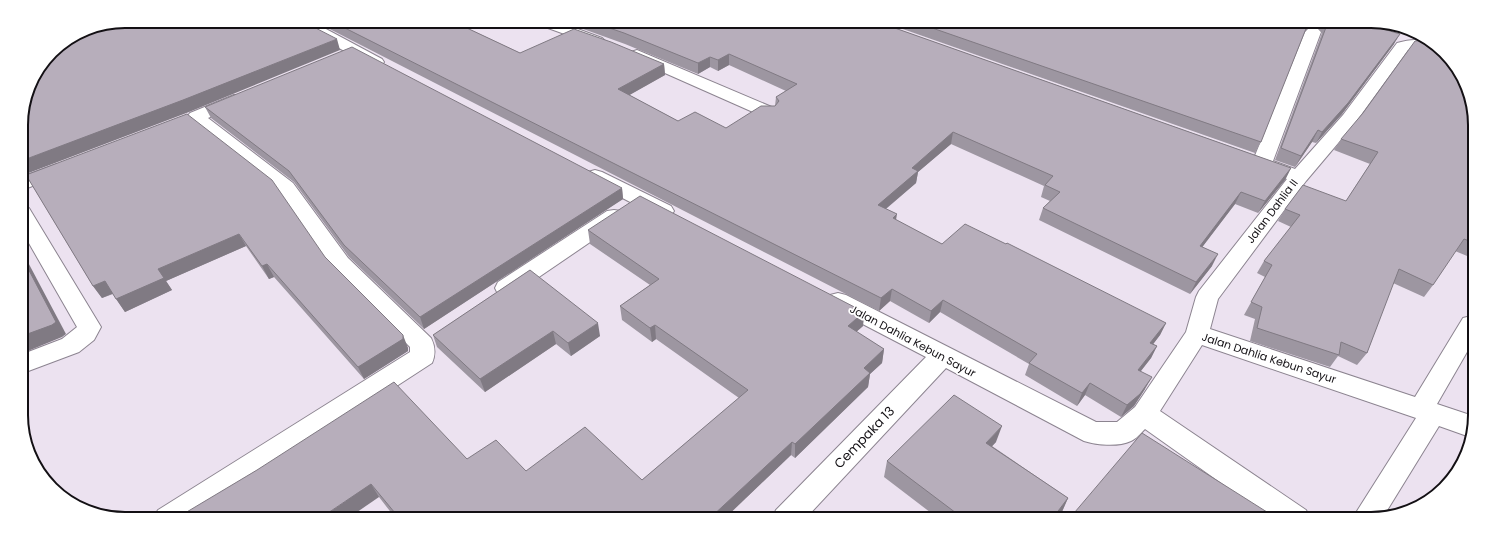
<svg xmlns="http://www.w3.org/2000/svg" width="1496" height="540" viewBox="0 0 1496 540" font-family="Poppins,sans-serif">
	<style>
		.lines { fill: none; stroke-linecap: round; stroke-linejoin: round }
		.street-casing { stroke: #8c8490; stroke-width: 2 }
		.street { fill: #fff; fill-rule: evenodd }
		.wall { fill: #9d96a1 }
		.shaded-wall { fill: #807a83 }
		.building { fill: #b7aebb; stroke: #807a83 }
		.labels { text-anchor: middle; stroke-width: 3.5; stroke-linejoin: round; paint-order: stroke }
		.street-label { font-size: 11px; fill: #131014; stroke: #fff }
		.near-street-label { font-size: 13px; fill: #131014; stroke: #fff }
		.rim { fill: none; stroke: #131014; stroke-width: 2 }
	</style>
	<rect width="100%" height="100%" fill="#ece2f0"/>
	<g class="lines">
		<!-- street casing -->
		<g class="street-casing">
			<g id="street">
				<polygon points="293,21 311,21 382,59 384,62 382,65 376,67 370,65 295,24"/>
				<polygon points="535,21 556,21 602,38 605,41 602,44 592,44 537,24"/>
				<path d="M 1313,27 L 1318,29 L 1321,32 L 1273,161 L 1295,169 L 1343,115 L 1397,43 C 1416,38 1423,39 1439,49 L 1408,50 L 1355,123 L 1306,181 L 1218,299 L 1210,329 L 1415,397 L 1463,318 L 1471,316 L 1471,345 L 1437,404 L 1470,415 L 1470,437 L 1439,426 L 1383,517 L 1378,519 L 1352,519 L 1416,418 L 1202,345 L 1160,411 L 1306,510 L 1310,519 L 1272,519 L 1145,429 C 1141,433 1136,439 1131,441 C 1118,447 1097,445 1084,441 L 946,368 L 805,519 L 772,519 L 776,510 L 926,357 L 830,307 L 827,301 L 830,295 L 838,293 L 846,295 L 1096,422 L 1117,422 L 1135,407 L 1186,332 L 1196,297 L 1199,291 L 1287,179 L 1255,168 L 1252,163 L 1305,32 L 1308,29 Z"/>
				<polygon points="637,50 774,108 777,112 774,116 768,117 762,116 631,58 629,55 631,52"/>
				<path d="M 234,95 L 240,96 L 243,100 L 240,104 L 208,118 L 293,183 L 348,258 L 431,338 C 435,346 436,354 432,363 L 192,519 L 153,519 L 158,510 L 410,352 L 410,347 L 332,268 L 279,191 L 187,117 L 190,113 Z"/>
				<polygon points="57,164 64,166 67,170 64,174 22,190 22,177"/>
				<polygon points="595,170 602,172 671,206 674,211 671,216 664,217 657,216 588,180 585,176 588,172"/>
				<polygon points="22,207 29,208 32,213 101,327 94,340 79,352 23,373 23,354 62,339 77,327 22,231"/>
				<polygon points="614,210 621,211 624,216 621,221 514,294 506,296 498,294 495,288 498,282 607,211"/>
			</g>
		</g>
		<!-- street -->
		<use href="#street" class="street"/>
	</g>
	<!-- wall -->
	<g class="wall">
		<polygon points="314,21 452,21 520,53 664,64 665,75 629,95 678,121 726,128 775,106 776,97 786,91 729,65 718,71 710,67 698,74 625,44 561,21 875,21 1291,168 1285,180 1258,213 1235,204 1202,247 1212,266 1190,294 1039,220 1043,208 1050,201 1041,197 1044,186 951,144 918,172 916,183 886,209 896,220 942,244 1166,323 1160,335 1153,344 1157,346 1151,358 1141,371 1145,389 1134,406 1121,417 1085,395 1077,406 1025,375 1029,364 940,312 929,323 890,301 879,311"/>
		<polygon points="880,21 1364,21 1363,23 1394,44 1342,114 1316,143 1312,142 1295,167 1275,160 1322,33 1318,28 1308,28 1305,30 1261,142 1255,153"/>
		<polygon points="205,107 622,188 623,199 424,329 349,257 294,182 211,118"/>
		<polygon points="1474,111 1472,258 1455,251 1433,285 1424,297 1393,283 1367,353 1357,365 1338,356 1330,367 1250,341 1255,319 1244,315 1265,277 1257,273 1264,261 1291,227 1278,221 1285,209 1346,201 1370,164 1334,150 1341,139"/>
		<polygon points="26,175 325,257 408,348 408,351 364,379 274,277 269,279 246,246 166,281 172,290 125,312 113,294 102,298 93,286"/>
		<polygon points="588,230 864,312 863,326 856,332 884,349 882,363 870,374 868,387 795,458 791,455 724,519 396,519 379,497 175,519 467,459 526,471 642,480 739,398 656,339 652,342 622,320 620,306 650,285 590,244"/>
		<polygon points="530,270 600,336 571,356 556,344 485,392 437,347 433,335"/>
		<polygon points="996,442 992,446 1068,498 1061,514 1057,519 939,519 884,477 887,461"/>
	</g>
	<!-- shaded-wall -->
	<g class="shaded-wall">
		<polygon points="1309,21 1311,21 1308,28 1304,31"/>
		<polygon points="1400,34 1394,44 1342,114 1316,143 1322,132"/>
		<polygon points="337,39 340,50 189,112 26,174 22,167 21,161"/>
		<polygon points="729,54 729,65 718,71 718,60"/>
		<polygon points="710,57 710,67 698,74 698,63"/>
		<polygon points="664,64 665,75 619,101 618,89"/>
		<polygon points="1318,130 1312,142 1295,167 1301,156"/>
		<polygon points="953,132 951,144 918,172 916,183 876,217 878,205 912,168"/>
		<polygon points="1291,168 1285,180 1258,213 1265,201"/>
		<polygon points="622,188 623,199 424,329 420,317"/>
		<polygon points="1241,192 1235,204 1194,258 1200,246"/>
		<polygon points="897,214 895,226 893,218"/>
		<polygon points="239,234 246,246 166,281 172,290 125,312 116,299 158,269"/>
		<polygon points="22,251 66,334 62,337 23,353"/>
		<polygon points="1218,254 1212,266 1190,294 1196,282"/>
		<polygon points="267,264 274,277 269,279 262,266"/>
		<polygon points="105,281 114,293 102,298 93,286"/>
		<polygon points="892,289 890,301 879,311 881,298"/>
		<polygon points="943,300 940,312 929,323 931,311"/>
		<polygon points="864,312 863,326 846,341 848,326"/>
		<polygon points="598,323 600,336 571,356 568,343"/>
		<polygon points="1166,323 1160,335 1145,355 1150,343"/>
		<polygon points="655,325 656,339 652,342 650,328"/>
		<polygon points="553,331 556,344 485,392 480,379"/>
		<polygon points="403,335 408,348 408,351 364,379 358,367"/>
		<polygon points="1157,346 1151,358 1132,382 1138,370"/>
		<polygon points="884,349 882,363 870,374 868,387 795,458 795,444 864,368"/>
		<polygon points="1152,377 1145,389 1134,406 1121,417 1127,405"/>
		<polygon points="1090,383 1085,395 1077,406 1082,393"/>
		<polygon points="1002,426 996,442 981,458 986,443"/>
		<polygon points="792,442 791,455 724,519 709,519"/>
		<polygon points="371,484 379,497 347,519 319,519"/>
		<polygon points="1068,498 1061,514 1057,519 1052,519"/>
	</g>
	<!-- building -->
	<g class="building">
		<polygon points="125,21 302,21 337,39 183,100 21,161 21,118 32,79 56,47 85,29"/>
		<polygon points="331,21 452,21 520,53 574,29 611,42 664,64 618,89 678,121 695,112 726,128 761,106 775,106 779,101 776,97 797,84 729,54 718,60 710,57 698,63 624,33 589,21 875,21 1291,168 1265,201 1241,192 1200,246 1218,254 1196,282 1043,208 1060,192 1045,185 1053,176 953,132 912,168 918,171 878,205 897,214 893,218 942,244 965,224 1006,244 1007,243 1166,323 1150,343 1157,346 1138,370 1152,377 1140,394 1127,405 1090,383 1082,393 1029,363 1037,354 943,300 931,311 892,289 881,298"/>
		<polygon points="912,21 1309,21 1261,142"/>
		<polygon points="1327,21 1364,21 1363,23 1400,34 1348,103 1322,132 1318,130 1301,156 1281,148 1328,22"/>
		<polygon points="1423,40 1427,42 1449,57 1474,111 1472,242 1464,239 1433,285 1399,269 1367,353 1341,342 1339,355 1257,328 1262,307 1251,302 1272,265 1264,261 1300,215 1285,209 1303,185 1346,201 1378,152 1341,139 1363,113 1415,41"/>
		<polygon points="352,47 622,188 420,317 344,245 289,171 205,107"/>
		<polygon points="187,114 272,180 325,257 403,335 403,339 358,367 267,264 262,266 239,234 158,269 164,278 116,299 105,281 93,286 26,175"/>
		<polygon points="640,196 864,312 848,326 884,349 864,368 870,373 795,444 792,442 709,519 400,519 371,484 319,519 175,519 257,470 394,382 467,459 496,440 526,471 585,427 642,480 748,390 655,325 650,328 620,306 659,279 588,230"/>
		<polygon points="22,257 56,322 52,325 22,336"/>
		<polygon points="530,270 598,323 568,343 553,331 480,379 433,335"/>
		<polygon points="954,395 1002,426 986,443 1068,498 1052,519 964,519 887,461"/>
		<polygon points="1142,433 1278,519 1069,519"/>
	</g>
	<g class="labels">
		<!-- street labels -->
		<g class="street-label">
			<text transform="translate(1272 211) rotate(-53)" y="4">Jalan Dahlia II</text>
			<text transform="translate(913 341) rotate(28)" y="4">Jalan Dahlia Kebun Sayur</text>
			<text transform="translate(1269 358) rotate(18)" y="4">Jalan Dahlia Kebun Sayur</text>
		</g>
		<!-- near-street labels -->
		<g class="near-street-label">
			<text transform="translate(864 437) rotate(-46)" y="5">Cempaka 13</text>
		</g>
	</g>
	<!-- crop -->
	<path d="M0 0H1496V540H0ZM125 28H1371A97 97 0 0 1 1468 125V415A97 97 0 0 1 1371 512H125A97 97 0 0 1 28 415V125A97 97 0 0 1 125 28Z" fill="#fff" fill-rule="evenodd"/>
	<path class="rim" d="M125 28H1371A97 97 0 0 1 1468 125V415A97 97 0 0 1 1371 512H125A97 97 0 0 1 28 415V125A97 97 0 0 1 125 28Z"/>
</svg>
